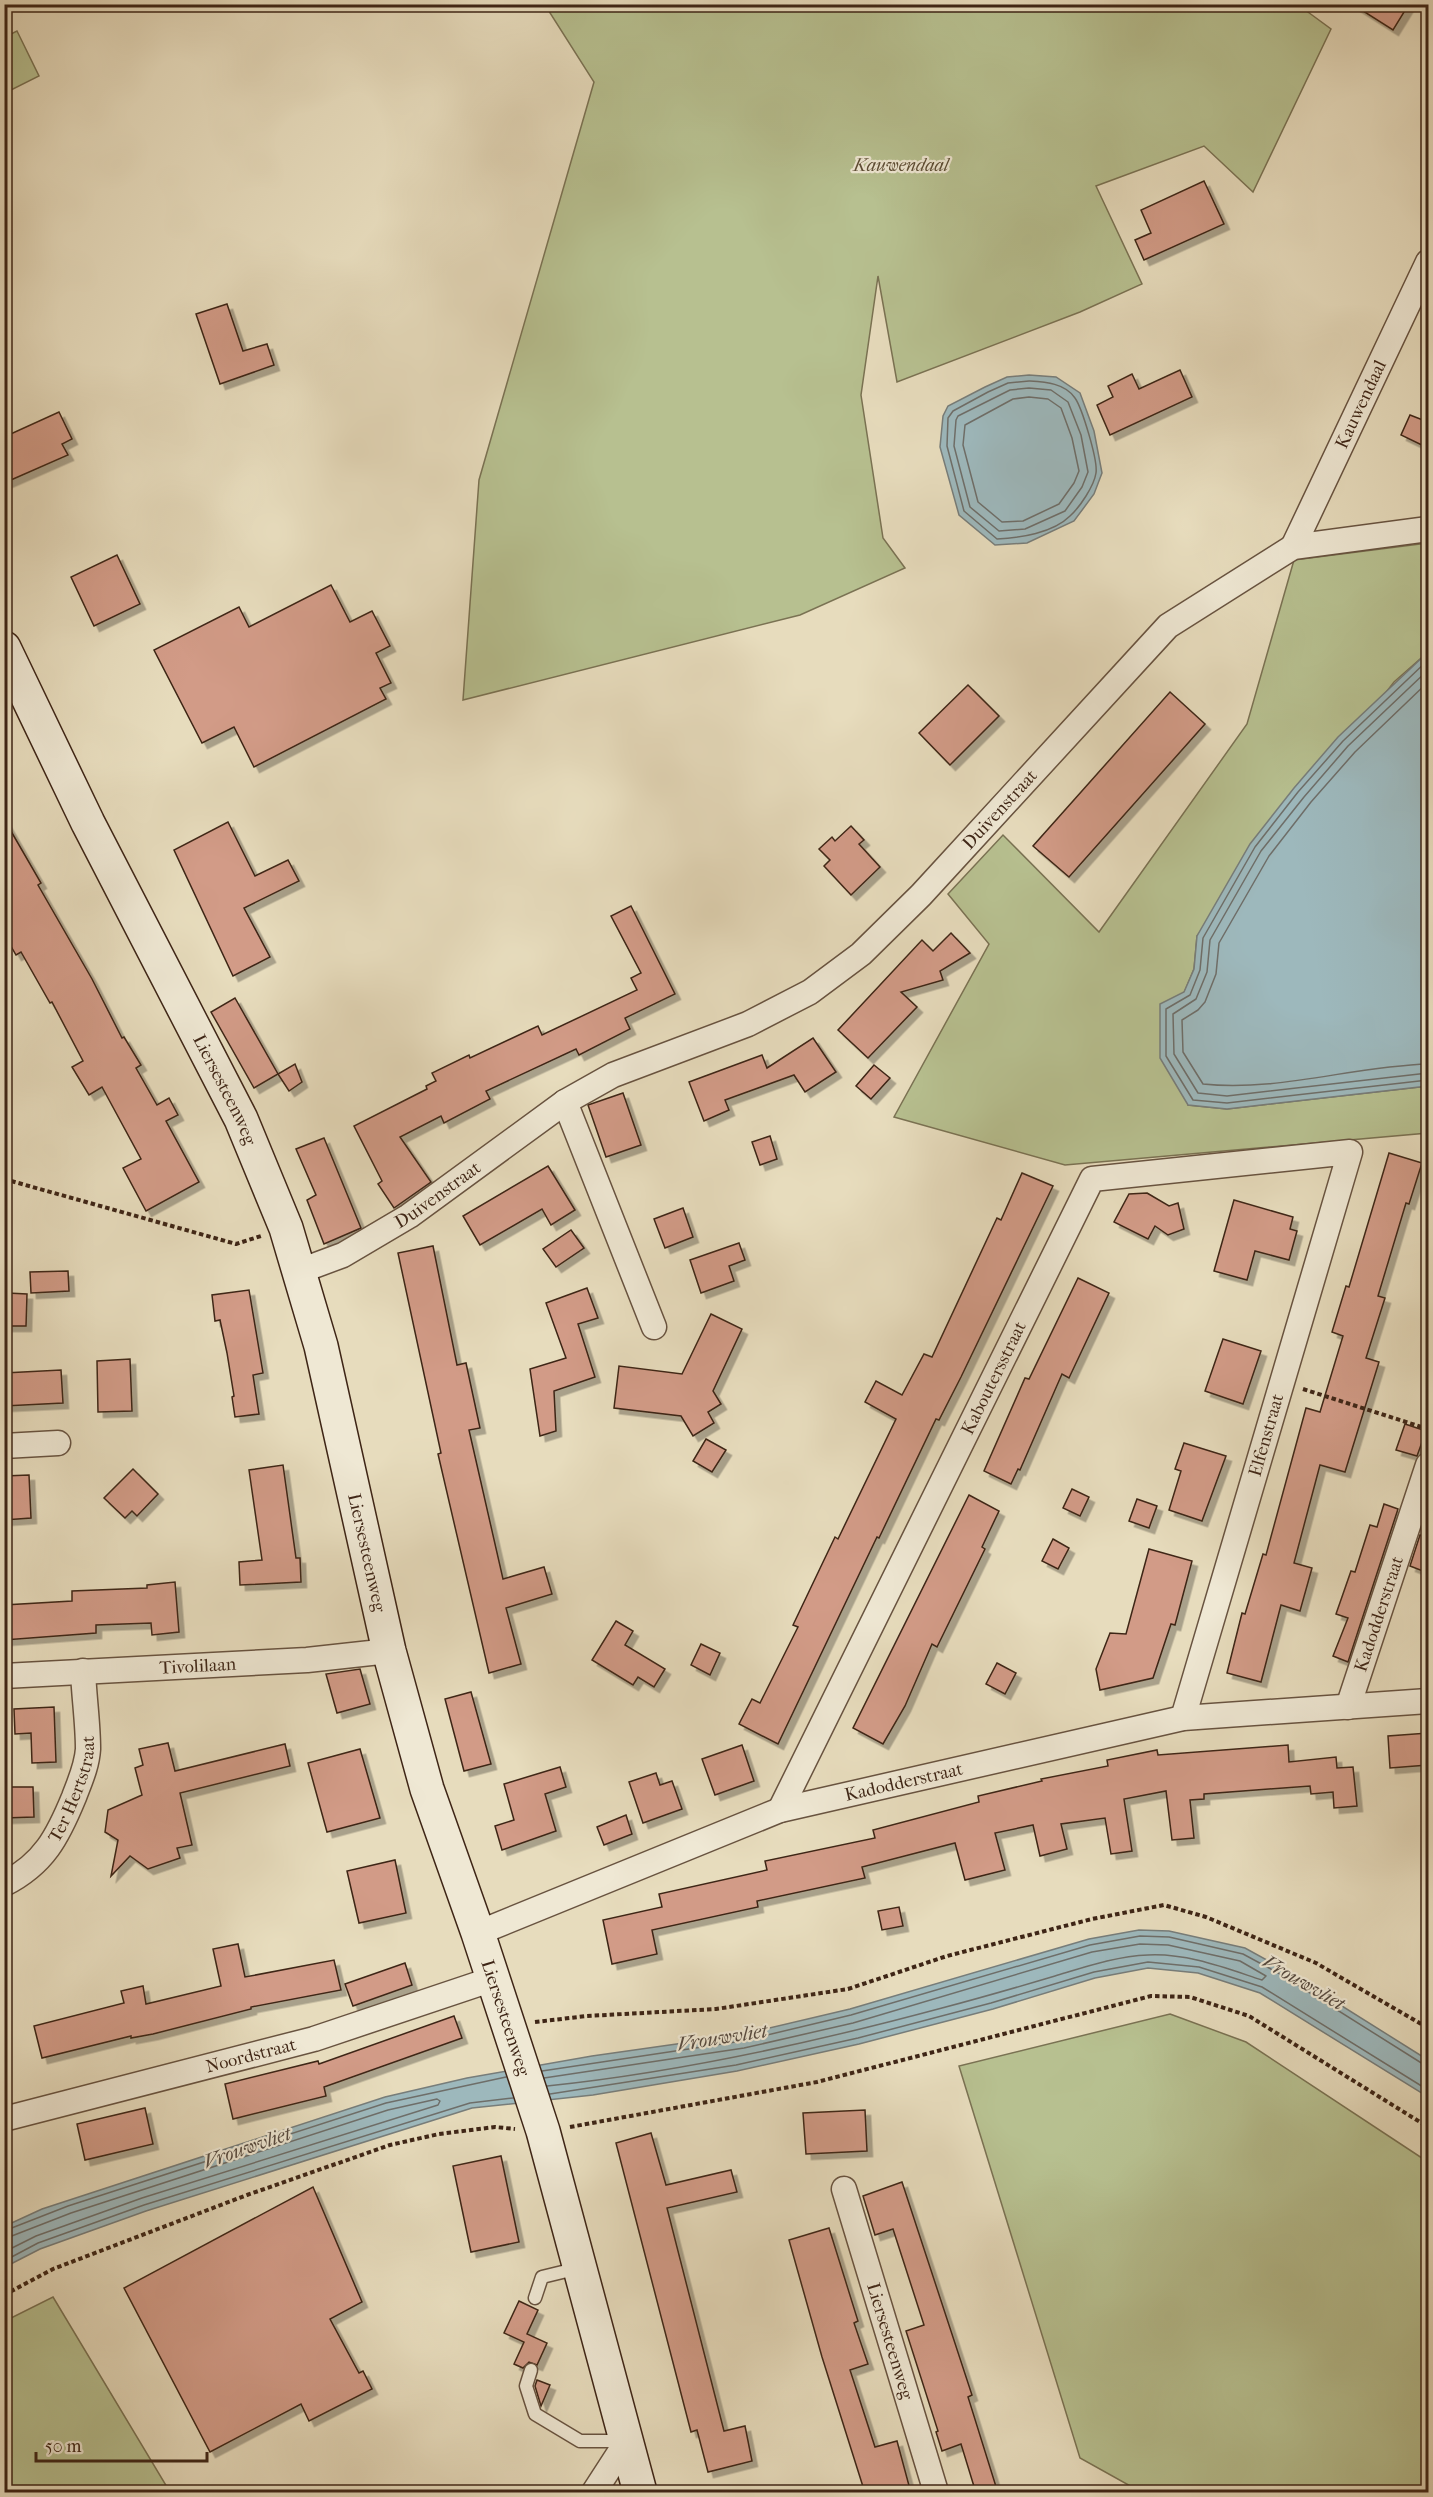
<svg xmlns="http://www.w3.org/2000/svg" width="1433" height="2497" viewBox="0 0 1433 2497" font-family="'IM FELL French Canon',serif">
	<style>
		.green { fill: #b7c090; stroke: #7a7253; stroke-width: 1.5 }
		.water { fill: #9db8bc; stroke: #777d7a; stroke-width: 1.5 }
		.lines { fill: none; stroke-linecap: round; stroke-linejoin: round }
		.shore { stroke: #6e6e69; stroke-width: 1.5 }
		.building { fill: #d29b87; stroke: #3e2516; stroke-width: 1.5; filter: url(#shadow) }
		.service-casing { stroke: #685340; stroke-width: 15 }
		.minor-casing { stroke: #685340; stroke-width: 27 }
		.secondary-casing { stroke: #3e2516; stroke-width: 36 }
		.path { stroke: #3e2516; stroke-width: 4; stroke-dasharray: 4.5 3; stroke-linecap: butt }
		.service { stroke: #efe8d4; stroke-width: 12 }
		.minor { stroke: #efe8d4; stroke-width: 24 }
		.secondary { stroke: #efe8d4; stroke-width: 33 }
		.labels { text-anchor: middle; stroke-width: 4.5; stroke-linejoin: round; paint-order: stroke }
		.park-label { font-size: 18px; font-style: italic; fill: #5c4c34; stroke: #efe8d4 }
		.street-label { font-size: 18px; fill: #3e2516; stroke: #efe8d4 }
		.water-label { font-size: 20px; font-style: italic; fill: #564a40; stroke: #efe8d4 }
	</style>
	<defs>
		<filter id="shadow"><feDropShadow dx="5.5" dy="5.5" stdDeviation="0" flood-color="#0004"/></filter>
	</defs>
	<rect width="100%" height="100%" fill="#e7dcbd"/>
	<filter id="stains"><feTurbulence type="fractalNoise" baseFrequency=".00333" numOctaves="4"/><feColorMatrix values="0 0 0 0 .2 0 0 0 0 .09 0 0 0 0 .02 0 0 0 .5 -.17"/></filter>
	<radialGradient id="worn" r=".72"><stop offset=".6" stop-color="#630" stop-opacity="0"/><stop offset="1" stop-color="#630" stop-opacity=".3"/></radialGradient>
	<!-- green -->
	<g class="green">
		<polygon points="1297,4 1331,29 1253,192 1204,146 1096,186 1142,284 1080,312 897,382 878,276 861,395 883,538 905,568 800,615 463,700 479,480 594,82 545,5"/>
		<polygon points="17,31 39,76 5,93 5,37"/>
		<polygon points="1428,543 1428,652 1394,682 1197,936 1194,969 1184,993 1188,1105 1227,1109 1428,1086 1428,1133 1065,1165 894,1117 989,944 948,894 1003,835 1099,932 1247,724 1294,560"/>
		<polygon points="1170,2014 1246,2042 1428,2162 1428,2492 1141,2492 1080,2458 959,2066"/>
		<polygon points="53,2297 170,2492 5,2492 5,2321"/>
	</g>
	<!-- water -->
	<g class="water">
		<polygon points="1029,375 1056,377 1080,393 1094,431 1102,473 1094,494 1074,521 1027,543 995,545 959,515 940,447 943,416 948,406 985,387 1007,377"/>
		<polygon points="1428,652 1428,1086 1227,1109 1188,1105 1160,1058 1160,1004 1184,992 1194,969 1197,936 1250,844 1294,788 1338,737"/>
		<polygon points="1139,1930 1169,1931 1245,1948 1283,1969 1428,2060 1428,2097 1260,1993 1198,1973 1148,1968 1095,1978 993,2009 859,2044 737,2071 593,2095 472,2108 146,2211 40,2249 5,2267 5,2226 42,2209 385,2097 467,2078 592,2056 740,2035 850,2009 1089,1939"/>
	</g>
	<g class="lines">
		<!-- shore -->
		<g class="shore">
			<path d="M 1029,381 C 1045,382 1065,383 1075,398 C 1082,408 1098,460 1096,473 C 1094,486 1080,507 1070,516 C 1053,533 1020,538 997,539 L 964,511 L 947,446 L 948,418 L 953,411 L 988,392 L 1008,383 Z"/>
			<polygon points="1029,388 1051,390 1068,402 1081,435 1088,472 1082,487 1065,511 1025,529 999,531 970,507 954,446 956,420 958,416 1010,390"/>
			<polygon points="1029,397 1048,399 1061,408 1072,438 1079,471 1074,483 1059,504 1023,521 1002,522 978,502 963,445 965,425 1013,399"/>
			<polyline points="1428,660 1343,741 1298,792 1255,847 1203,938 1200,970 1190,995 1166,1009 1166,1056 1193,1100 1227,1103 1428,1080"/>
			<polyline points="1428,670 1348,746 1304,797 1261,851 1210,940 1207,972 1196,999 1173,1014 1174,1054 1198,1093 1227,1096 1428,1073"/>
			<path d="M 1428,682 L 1355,752 L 1311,802 L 1269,856 L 1219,943 L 1216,974 L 1205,1002 L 1198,1010 L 1182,1020 L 1183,1052 L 1203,1084 C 1278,1092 1354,1066 1428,1064"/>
			<polyline points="542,2071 742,2041 851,2015 1090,1945 1140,1936 1169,1937 1243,1954 1280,1974 1423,2064 1428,2065"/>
			<path d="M 544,2078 L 744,2048 L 853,2023 L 1092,1952 L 1140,1944 L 1168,1945 L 1240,1961 L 1266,1976 L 1262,1980 C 1225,1968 1187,1953 1148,1955 C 1117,1956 1085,1967 1055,1976 C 1018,1987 980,1998 942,2008 C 812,2043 681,2072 547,2086"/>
			<polyline points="550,2094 736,2065 858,2038 991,2003 1094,1972 1148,1962 1199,1967 1262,1987 1428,2090"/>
			<polyline points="4,2231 68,2206 386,2103 506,2077"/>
			<polyline points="4,2239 71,2213 388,2110 437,2099 440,2101 438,2105 142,2198 36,2236 4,2252"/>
			<polyline points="4,2261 38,2243 144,2205 470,2103 513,2098"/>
		</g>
	</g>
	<!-- building -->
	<g class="building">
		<polygon points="1352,4 1409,4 1393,30"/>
		<polygon points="1204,181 1224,224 1144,260 1135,240 1151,233 1141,210"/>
		<polygon points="227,304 243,351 267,344 274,365 220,384 196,314"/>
		<polygon points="1180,370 1192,397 1110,435 1097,405 1113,397 1108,386 1132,374 1139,389"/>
		<polygon points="59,412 72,439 62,444 68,455 4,483 4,437"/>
		<polygon points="1410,415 1428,422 1428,448 1401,435"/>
		<polygon points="117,555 140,604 94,626 71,577"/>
		<polygon points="331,585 350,622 372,611 390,646 376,653 391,683 380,688 386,699 254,767 234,727 202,743 154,650 239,607 249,627"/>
		<polygon points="968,685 999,716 950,765 919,733"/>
		<polygon points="1170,692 1205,724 1069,877 1033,846"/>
		<polygon points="4,819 41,883 38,885 92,979 122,1038 124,1037 141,1065 136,1068 157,1105 169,1098 178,1115 166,1121 199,1182 146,1211 123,1168 141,1159 102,1087 89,1095 72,1067 83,1061 52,1002 50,1003 21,952 16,955 4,934"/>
		<polygon points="228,822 255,876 288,860 299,881 244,908 270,957 233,976 174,850"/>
		<polygon points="851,826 864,840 859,844 880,867 851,895 824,866 830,860 819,849 832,837 835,841"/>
		<polygon points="631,906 675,994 625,1018 630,1029 579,1055 576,1049 486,1091 490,1099 444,1123 441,1116 400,1137 431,1182 394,1208 378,1184 382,1181 354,1126 427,1089 426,1086 436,1081 432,1073 469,1055 470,1058 538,1026 542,1035 637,990 631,978 641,973 611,916"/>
		<polygon points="951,933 970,953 940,971 943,980 901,992 917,1007 868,1058 838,1030 922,940 933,951"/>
		<polygon points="235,998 278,1074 254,1088 211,1012"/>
		<polygon points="813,1038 836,1072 805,1092 794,1075 725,1100 729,1110 704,1121 689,1082 762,1055 767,1068"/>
		<polygon points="295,1064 302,1082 289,1091 278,1074"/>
		<polygon points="874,1065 890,1078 871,1099 856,1086"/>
		<polygon points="623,1093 641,1145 606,1157 588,1105"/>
		<polygon points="770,1136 777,1159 760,1165 752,1142"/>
		<polygon points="324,1138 361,1228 324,1244 307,1200 316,1195 296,1149"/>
		<polygon points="1389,1153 1422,1163 1409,1204 1406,1203 1378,1296 1385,1298 1366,1358 1379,1362 1345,1472 1320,1465 1294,1563 1312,1568 1300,1611 1281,1605 1261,1682 1227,1673 1242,1613 1245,1614 1263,1554 1266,1555 1306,1408 1320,1412 1343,1336 1332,1332 1346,1286 1349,1287"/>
		<polygon points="548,1166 575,1210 551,1225 542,1209 480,1245 463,1216"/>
		<polygon points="1022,1173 1053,1186 961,1377 939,1420 936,1419 879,1538 877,1537 778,1744 739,1724 752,1699 760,1703 798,1627 793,1625 824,1560 835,1537 838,1539 896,1419 865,1402 876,1381 902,1395 924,1354 932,1357 997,1218 1001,1220"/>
		<polygon points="1147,1193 1169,1206 1178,1203 1184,1229 1168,1235 1155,1226 1148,1239 1114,1222 1129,1194"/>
		<polygon points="1234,1200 1293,1217 1290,1229 1297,1231 1289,1260 1255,1251 1247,1280 1214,1271"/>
		<polygon points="683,1208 693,1237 665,1248 654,1219"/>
		<polygon points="571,1230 584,1248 556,1267 543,1249"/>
		<polygon points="739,1243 745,1260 729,1266 734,1281 701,1293 690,1260"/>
		<polygon points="433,1246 457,1365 466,1363 480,1428 469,1430 503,1579 544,1567 552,1594 506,1608 521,1664 489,1673 438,1454 441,1453 398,1253"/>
		<polygon points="68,1271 69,1291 31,1293 30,1272"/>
		<polygon points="1078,1278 1109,1293 1069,1378 1062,1374 1020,1470 1018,1469 1011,1484 984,1471 1025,1378 1029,1379"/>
		<polygon points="587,1288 598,1318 578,1324 595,1377 554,1391 556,1431 540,1436 530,1369 566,1358 546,1303"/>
		<polygon points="249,1290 263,1373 253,1375 259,1414 235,1417 232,1397 234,1396 227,1353 220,1320 215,1321 212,1295"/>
		<polygon points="7,1293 27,1294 26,1326 6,1326"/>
		<polygon points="711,1314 742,1329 713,1391 721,1404 708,1412 714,1423 693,1436 681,1416 614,1408 619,1366 682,1374"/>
		<polygon points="1223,1339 1261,1351 1243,1404 1205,1391"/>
		<polygon points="130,1359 132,1411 98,1412 97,1361"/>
		<polygon points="61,1370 63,1403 4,1406 4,1373"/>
		<polygon points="1405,1424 1426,1431 1417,1456 1396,1450"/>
		<polygon points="706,1439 726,1450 712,1472 693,1461"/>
		<polygon points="1184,1443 1226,1456 1202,1521 1169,1510 1181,1471 1175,1469"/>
		<polygon points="283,1465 296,1558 300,1558 301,1582 240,1585 239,1562 262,1560 249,1470"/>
		<polygon points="133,1469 158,1494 137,1516 132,1511 125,1518 104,1498"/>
		<polygon points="29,1475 31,1518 4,1520 4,1476"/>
		<polygon points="1072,1489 1089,1497 1080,1516 1063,1508"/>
		<polygon points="969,1495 999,1511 982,1547 985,1549 937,1647 932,1644 905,1706 883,1744 853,1728"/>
		<polygon points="1137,1499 1157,1506 1149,1528 1129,1521"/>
		<polygon points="1384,1504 1398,1509 1348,1662 1333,1656 1348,1618 1336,1614 1351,1571 1355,1572 1370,1525 1377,1527"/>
		<polygon points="1420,1535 1428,1538 1428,1573 1410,1566"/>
		<polygon points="1053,1539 1069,1548 1058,1569 1042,1561"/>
		<polygon points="1149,1549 1192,1561 1175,1625 1171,1624 1153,1678 1100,1690 1096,1669 1110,1633 1126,1634"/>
		<polygon points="175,1582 179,1632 152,1635 151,1623 96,1625 96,1633 4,1640 4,1605 72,1601 72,1591 147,1588 147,1585"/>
		<polygon points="616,1621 633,1631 625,1645 665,1669 654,1687 638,1677 633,1685 592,1660"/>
		<polygon points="701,1644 720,1653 710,1675 691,1665"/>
		<polygon points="997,1663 1016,1673 1005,1694 986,1684"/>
		<polygon points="360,1669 370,1704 337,1713 326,1674"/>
		<polygon points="471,1692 491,1764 464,1771 445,1699"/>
		<polygon points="54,1707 56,1762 32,1763 31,1733 15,1734 14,1709"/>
		<polygon points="1428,1733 1428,1765 1390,1768 1388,1736"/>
		<polygon points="168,1743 175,1771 285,1744 290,1766 180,1793 192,1845 177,1848 180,1858 148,1869 130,1856 111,1876 118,1840 105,1832 108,1810 142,1795 135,1768 143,1765 139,1749"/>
		<polygon points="742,1745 754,1781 715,1795 702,1759"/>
		<polygon points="1288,1745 1289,1762 1336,1757 1337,1768 1353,1767 1357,1806 1334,1808 1333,1792 1311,1794 1310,1786 1204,1794 1204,1799 1190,1800 1194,1838 1172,1840 1166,1791 1124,1799 1132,1851 1111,1854 1105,1818 1061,1824 1067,1849 1040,1856 1033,1825 995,1833 1005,1870 965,1880 955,1843 862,1867 865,1878 757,1901 758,1907 652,1930 657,1954 612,1964 603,1920 662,1907 659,1894 767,1870 765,1861 875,1838 873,1830 979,1802 978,1796 1042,1781 1041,1779 1108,1766 1107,1760 1157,1750 1158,1755"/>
		<polygon points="360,1749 380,1818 327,1832 308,1763"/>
		<polygon points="560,1767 566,1787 545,1794 556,1831 502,1850 495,1826 514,1820 504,1784"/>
		<polygon points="656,1773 660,1785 672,1781 682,1809 643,1823 629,1782"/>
		<polygon points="4,1787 33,1787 34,1817 4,1818"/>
		<polygon points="626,1815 632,1834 604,1845 597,1827"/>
		<polygon points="395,1860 406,1913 359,1923 347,1871"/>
		<polygon points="899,1907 903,1926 882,1930 878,1911"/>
		<polygon points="238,1944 245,1977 334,1960 341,1990 251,2007 251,2009 153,2034 131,2038 131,2036 42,2058 34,2026 124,2003 121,1991 143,1986 146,2004 221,1986 213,1949"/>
		<polygon points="405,1963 412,1985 353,2006 345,1984"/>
		<polygon points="454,2016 462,2038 324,2087 326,2096 233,2119 225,2084 318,2061 319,2064"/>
		<polygon points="145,2108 153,2144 85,2160 77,2124"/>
		<polygon points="865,2110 867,2151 806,2154 803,2113"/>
		<polygon points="651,2133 666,2185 731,2170 737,2192 667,2208 724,2431 745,2426 752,2461 708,2472 697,2430 691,2432 616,2143"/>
		<polygon points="501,2156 519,2242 471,2252 453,2166"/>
		<polygon points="902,2182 972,2395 968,2397 998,2493 976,2493 961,2444 942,2451 936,2432 938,2431 906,2331 924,2325 893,2229 875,2235 863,2196"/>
		<polygon points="313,2187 362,2302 330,2319 359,2373 363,2371 372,2389 309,2421 301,2404 210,2452 124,2288"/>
		<polygon points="829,2228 858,2321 854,2323 868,2364 850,2370 875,2447 897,2441 911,2493 865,2493 822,2357 789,2240"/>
		<polygon points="519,2301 538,2310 527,2334 547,2343 537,2365 529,2362 523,2368 514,2364 524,2342 504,2333"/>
		<polygon points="537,2380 550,2385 541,2406 535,2386"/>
	</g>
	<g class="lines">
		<!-- service casing -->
		<g class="service-casing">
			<g id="service">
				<polyline points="535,2298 542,2277 579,2268"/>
				<polyline points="531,2370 526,2386 535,2414 580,2441 625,2441"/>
			</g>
		</g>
		<!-- minor casing -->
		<g class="minor-casing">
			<g id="minor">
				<path id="s1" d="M 1293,547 L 1428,262"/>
				<polyline points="565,1102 654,1327"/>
				<path id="s2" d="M 300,1271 L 343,1255 L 409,1216 L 565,1102 L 613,1075 L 748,1024 L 810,992 L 861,954 L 921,895 L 1168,626 L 1293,547 L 1428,529"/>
				<polyline points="4,1446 58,1443"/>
				<path id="s3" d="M 4,1676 L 307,1660 L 389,1651"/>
				<path id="s4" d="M 1348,1707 L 1428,1465"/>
				<path id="s5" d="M 780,1810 L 1092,1179 L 1350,1152 L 1183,1718"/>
				<path id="s6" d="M 4,1884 C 44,1864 58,1836 74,1797 C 80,1781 87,1766 88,1749 C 88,1723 84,1697 83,1671"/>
				<path id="s7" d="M 478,1933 L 780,1810 L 1183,1718 L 1428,1701"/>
				<path id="s8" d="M 4,2119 L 314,2039 L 493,1979"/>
				<path id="s9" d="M 844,2189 L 936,2492"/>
				<polyline points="594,2492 627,2441"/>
			</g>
		</g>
		<!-- secondary casing -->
		<g class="secondary-casing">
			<g id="secondary">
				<path id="s10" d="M 4,648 L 88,823 L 241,1119 L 286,1228 L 321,1346 L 389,1651 L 427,1789 L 478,1933 L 543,2131 L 640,2492"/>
			</g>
		</g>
		<!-- path -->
		<g class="path">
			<polyline points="4,1179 236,1244 261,1236"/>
			<polyline points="1303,1389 1428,1429"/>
			<polyline points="535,2022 587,2016 716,2009 848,1989 947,1956 1092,1919 1164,1905 1206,1917 1316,1963 1428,2028"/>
			<polyline points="570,2127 817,2082 1151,1996 1190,1997 1249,2016 1428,2127"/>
			<polyline points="4,2295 53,2269 247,2195 390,2145 439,2134 495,2127 515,2129"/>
		</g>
		<!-- service -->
		<use href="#service" class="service"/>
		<!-- minor -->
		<use href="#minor" class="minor"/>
		<!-- secondary -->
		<use href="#secondary" class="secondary"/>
	</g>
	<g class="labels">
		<!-- park labels -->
		<g class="park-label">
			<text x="901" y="171">Kauwendaal</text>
		</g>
		<!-- street labels -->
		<g class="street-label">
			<text dy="6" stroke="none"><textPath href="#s1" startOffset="158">Kauwendaal</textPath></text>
			<text dy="6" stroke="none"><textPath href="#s2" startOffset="849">Duivenstraat</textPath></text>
			<text dy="6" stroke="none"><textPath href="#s10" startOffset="494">Liersesteenweg</textPath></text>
			<text dy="6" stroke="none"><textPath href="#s2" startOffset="158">Duivenstraat</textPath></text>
			<text dy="6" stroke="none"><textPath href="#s5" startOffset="482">Kaboutersstraat</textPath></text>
			<text transform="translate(1266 1435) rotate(-74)" y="6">Elfenstraat</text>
			<text dy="6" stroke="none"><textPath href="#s10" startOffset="980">Liersesteenweg</textPath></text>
			<text dy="6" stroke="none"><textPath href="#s4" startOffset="98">Kadodderstraat</textPath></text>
			<text dy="6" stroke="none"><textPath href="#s3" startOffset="194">Tivolilaan</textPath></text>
			<text dy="6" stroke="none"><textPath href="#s7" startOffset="453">Kadodderstraat</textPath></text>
			<text dy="6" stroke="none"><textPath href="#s6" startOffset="122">Ter Hertstraat</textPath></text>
			<text dy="6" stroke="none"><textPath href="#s10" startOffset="1466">Liersesteenweg</textPath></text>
			<text dy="6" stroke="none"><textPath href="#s8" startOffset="255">Noordstraat</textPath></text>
			<text dy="6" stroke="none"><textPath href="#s9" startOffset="159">Liersesteenweg</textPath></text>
		</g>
		<!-- water labels -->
		<g class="water-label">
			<text transform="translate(1304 1982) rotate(30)" y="7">Vrouwvliet</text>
			<text transform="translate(722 2037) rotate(-9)" y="7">Vrouwvliet</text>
			<text transform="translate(247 2147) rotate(-19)" y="7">Vrouwvliet</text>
		</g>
	</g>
	<!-- margin -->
	<rect width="1433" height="2497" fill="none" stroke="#e7dcbd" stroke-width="24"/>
	<rect x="6" y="6" width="1421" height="2485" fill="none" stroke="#3e2516" stroke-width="3"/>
	<rect x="12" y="12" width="1409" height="2473" fill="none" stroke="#3e2516" stroke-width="1.5"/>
	<!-- scale -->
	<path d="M36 2452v9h171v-9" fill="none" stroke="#3e2516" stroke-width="3"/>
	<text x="45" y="2452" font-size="18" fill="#3e2516" stroke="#efe8d4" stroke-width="4.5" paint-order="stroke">50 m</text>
	<rect width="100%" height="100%" filter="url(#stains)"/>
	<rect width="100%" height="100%" fill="url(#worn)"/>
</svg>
